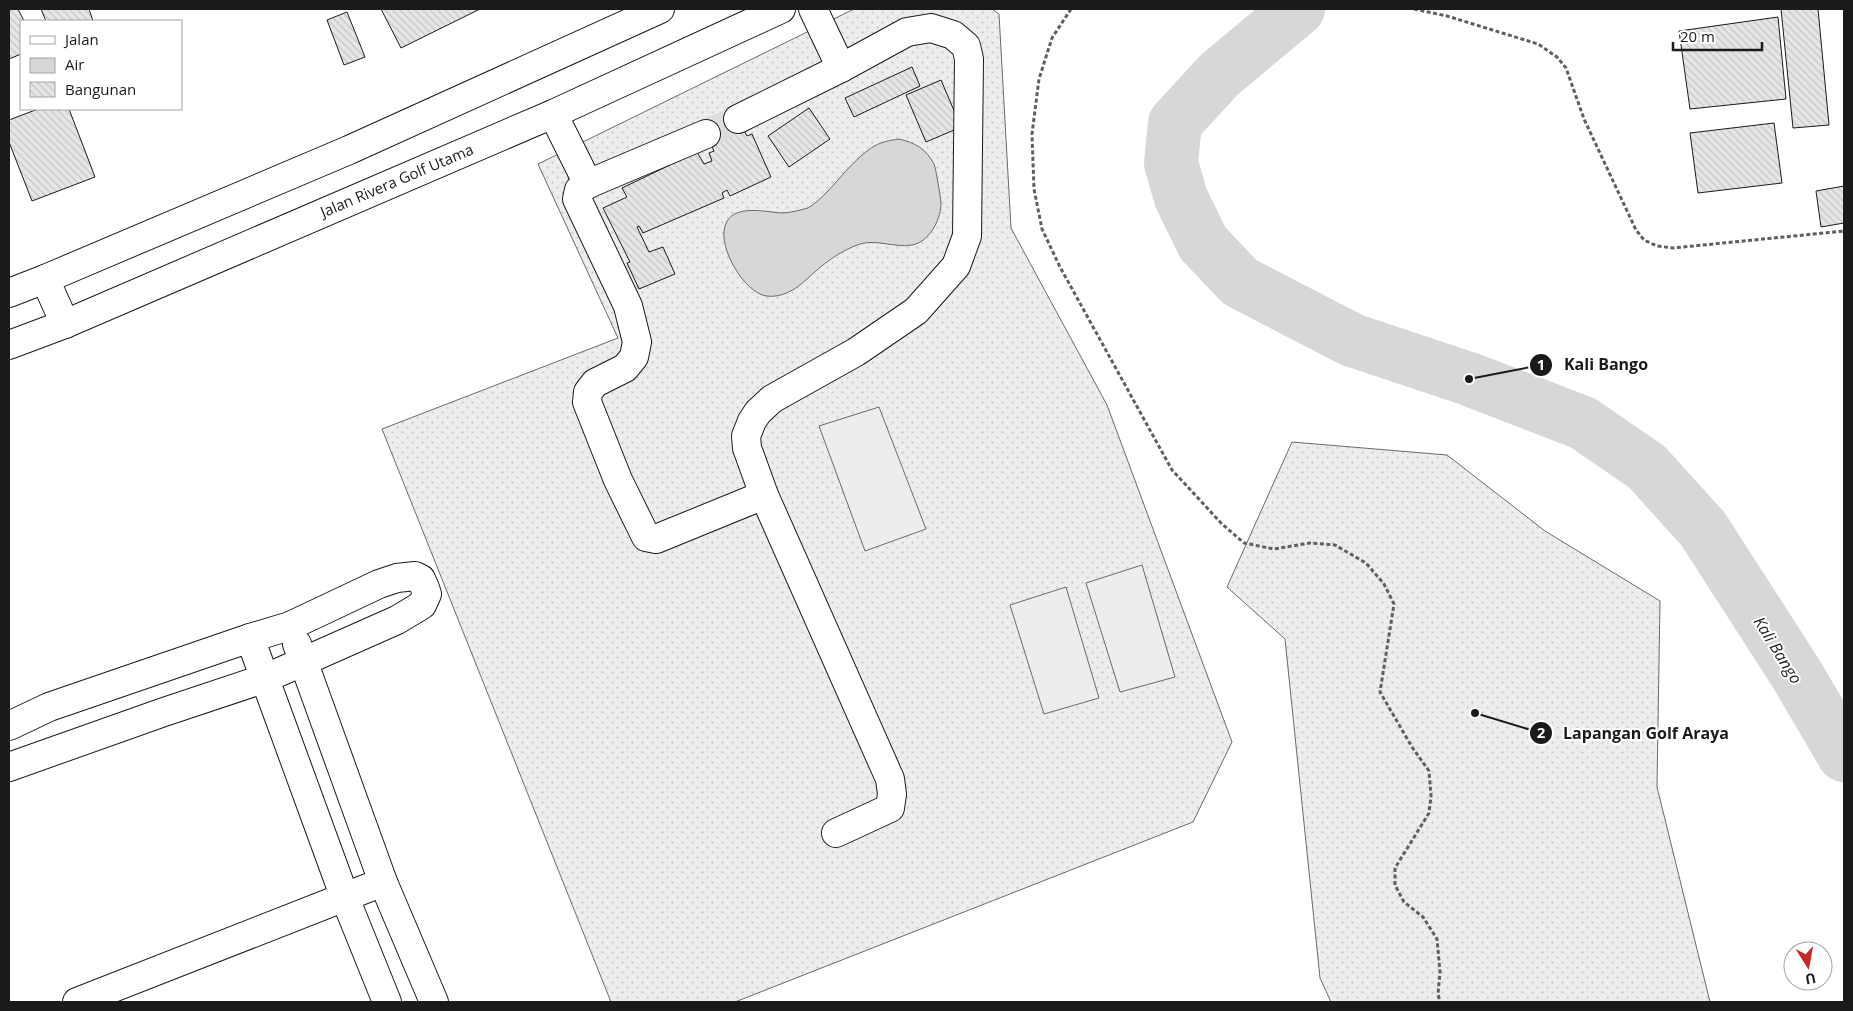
<svg xmlns="http://www.w3.org/2000/svg" width="1853" height="1011" viewBox="0 0 1853 1011" font-family="'Open Sans',sans-serif">
	<style>
		.grass { fill: url(#grass-dots); stroke: #6a6a6a }
		.built { fill: #ededed; stroke: #6a6a6a }
		.water { fill: #d7d7d7; stroke: #6a6a6a }
		.lines { fill: none; stroke-linecap: round; stroke-linejoin: round }
		.river { stroke: #d7d7d7; stroke-width: 54 }
		.building { fill: url(#building-back-hatch); stroke: #1a1a1a }
		.minor-tunnel { stroke: #ddd; stroke-width: 28; stroke-dasharray: 28 14; stroke-linecap: butt }
		.minor-casing { stroke: #1a1a1a; stroke-width: 30 }
		.path { stroke: #5f5f5f; stroke-width: 3; stroke-dasharray: 4 2.5; stroke-linecap: butt }
		.minor { stroke: #fff; stroke-width: 28 }
		.labels { text-anchor: middle; stroke-width: 4; stroke-linejoin: round; paint-order: stroke }
		.street-label { font-size: 15px; fill: #1a1a1a; stroke: #fff }
		.water-label { font-size: 16px; font-style: italic; fill: #1a1a1a; stroke: #fff }
		.leader { fill: none; stroke: #1a1a1a; stroke-width: 2 }
		.callout-dot { fill: #1a1a1a; stroke: #fff; stroke-width: 2 }
		.mark-label { font-size: 15px; text-anchor: middle; font-weight: bold; fill: #fff }
		.callout-label { font-size: 16px; text-anchor: middle; font-weight: bold; fill: #1a1a1a; stroke: #fff; stroke-width: 4; stroke-linejoin: round; paint-order: stroke }
	</style>
	<defs>
		<pattern id="grass-dots" width="8" height="8" patternUnits="userSpaceOnUse" patternTransform="scale(1.25)"><rect width="8" height="8" fill="#ededed"/><path d="M2 2h.1M6 6h.1" fill="none" stroke="#cbcbcb" stroke-width="1.8" stroke-linecap="round"/></pattern>
		<pattern id="building-back-hatch" width="6" height="6" patternUnits="userSpaceOnUse" patternTransform="scale(1.25)"><rect width="6" height="6" fill="#e6e6e6"/><path d="M-1 5l2 2M0 0l6 6M5-1l2 2" fill="none" stroke="#c5c5c5"/></pattern>
	</defs>
	<rect width="100%" height="100%" fill="#fff"/>
	<!-- grass -->
	<g class="grass">
		<polygon points="854,9 992,9 999,14 1011,228 1107,405 1232,742 1193,822 735,1002 611,1002 382,429 618,338 538,164"/>
		<polygon points="1292,442 1447,455 1545,531 1660,601 1657,787 1710,1002 1331,1002 1320,978 1285,639 1227,587"/>
	</g>
	<!-- built -->
	<g class="built">
		<polygon points="879,407 926,529 865,551 819,426"/>
		<polygon points="1142,565 1175,677 1120,692 1086,583"/>
		<polygon points="1066,587 1099,698 1044,714 1010,605"/>
	</g>
	<!-- water -->
	<path class="water" d="M 899,139 C 916,143 926,149 934,164 C 936,170 937,177 938,183 C 939,190 941,198 941,205 C 940,221 929,242 912,245 C 895,248 877,239 860,244 C 839,251 822,265 807,279 C 795,290 782,298 766,296 C 744,292 718,248 725,226 C 732,203 765,212 782,213 C 789,213 801,210 808,208 C 815,204 823,196 828,191 C 841,177 863,149 881,143 C 886,141 893,140 899,139 Z"/>
	<g class="lines">
		<!-- river -->
		<polyline class="river" points="1298,9 1219,75 1175,123 1171,163 1181,198 1203,243 1240,282 1352,340 1469,379 1583,423 1647,467 1703,529 1797,675 1844,755"/>
	</g>
	<!-- building -->
	<g class="building">
		<polygon points="9,9 18,9 24,21 21,21 21,54 9,59"/>
		<polygon points="41,9 89,9 93,21 46,21"/>
		<polygon points="381,9 480,9 401,48"/>
		<polygon points="1781,9 1818,9 1829,125 1793,128"/>
		<polygon points="347,12 365,57 344,65 327,20"/>
		<polygon points="1778,17 1786,99 1690,109 1679,31"/>
		<polygon points="912,67 920,86 854,117 845,98"/>
		<polygon points="941,80 961,127 926,142 906,95"/>
		<polygon points="809,108 830,139 789,167 768,136"/>
		<polygon points="38,109 69,109 95,177 32,201 9,142 9,120"/>
		<polygon points="733,111 747,136 752,134 771,177 730,196 727,190 722,193 724,198 643,233 639,226 637,227 649,252 663,247 675,274 639,289 627,263 630,262 603,208 627,197 622,188 697,152 704,164 712,161 709,153 714,151 702,126"/>
		<polygon points="1774,123 1782,183 1698,193 1690,133"/>
		<polygon points="1844,186 1844,223 1821,227 1816,191"/>
	</g>
	<g class="lines">
		<!-- minor-tunnel -->
		<polyline class="minor-tunnel" points="706,134 738,119"/>
		<!-- minor casing -->
		<g class="minor-casing">
			<g id="minor">
				<polyline points="813,9 841,68"/>
				<polyline points="553,114 588,184"/>
				<polyline points="738,119 841,68 907,32 931,28 953,35 966,46 969,59 967,236 956,266 916,311 856,352 772,399 758,412 752,421 746,436 747,448 764,495 890,779 892,794 890,808 836,833"/>
				<polyline points="706,134 588,184 579,190 577,199 628,306 637,342 634,357 625,368 595,383 588,392 587,402 618,480 646,537 656,539 764,495"/>
				<polyline points="45,279 65,324"/>
				<polyline points="9,293 45,279 349,150 660,9"/>
				<polyline points="9,345 65,324 553,114 781,9"/>
				<polyline points="250,638 345,898 387,1002"/>
				<polyline points="297,644 383,882 434,1002"/>
				<polyline points="9,726 49,707 250,638 290,626 379,584 397,578 415,576 421,579 425,588 427,594 422,605 397,620 266,678 164,712 9,767"/>
				<polyline points="77,1002 383,882"/>
			</g>
		</g>
		<!-- path -->
		<g class="path">
			<polyline points="1071,9 1052,38 1039,79 1032,134 1034,189 1042,229 1060,267 1172,470 1222,524 1244,543 1274,549 1310,543 1335,545 1366,563 1384,584 1394,604 1380,692 1412,747 1429,771 1431,796 1429,813 1395,868 1395,885 1404,902 1423,917 1437,939 1440,972 1438,994 1440,1002"/>
			<polyline points="1414,9 1447,16 1538,44 1557,57 1566,68 1584,119 1636,230 1644,240 1657,246 1673,248 1844,231"/>
		</g>
		<!-- minor -->
		<use href="#minor" class="minor"/>
	</g>
	<g class="labels">
		<!-- street labels -->
		<g class="street-label">
			<text transform="translate(397 181) rotate(-23)" y="5">Jalan Rivera Golf Utama</text>
		</g>
		<!-- water labels -->
		<g class="water-label">
			<text transform="translate(1778 650) rotate(58)" y="6">Kali Bango</text>
		</g>
	</g>
	<!-- callouts -->
	<path class="leader" d="M1469 379L1541 365M1475 713L1541 733"/>
	<g class="callout-dot">
		<circle cx="1469" cy="379" r="5"/>
		<circle cx="1475" cy="713" r="5"/>
		<circle cx="1541" cy="365" r="12"/>
		<circle cx="1541" cy="733" r="12"/>
	</g>
	<g class="mark-label">
		<text x="1541" y="370">1</text>
		<text x="1541" y="738">2</text>
	</g>
	<g class="callout-label">
		<text x="1606" y="370">Kali Bango</text>
		<text x="1646" y="739">Lapangan Golf Araya</text>
	</g>
	<!-- border -->
	<rect width="1853" height="1011" fill="none" stroke="#1a1a1a" stroke-width="20"/>
	<!-- legend -->
	<rect x="20" y="20" width="162" height="90" fill="#ffffff" stroke="#a3a3a3"/>
	<rect x="30" y="36" width="25" height="8" fill="#ffffff" stroke="#a3a3a3"/>
	<text x="65" y="45" font-size="15" fill="#1a1a1a">Jalan</text>
	<rect x="30" y="58" width="25" height="15" fill="#d7d7d7" stroke="#a3a3a3"/>
	<text x="65" y="70" font-size="15" fill="#1a1a1a">Air</text>
	<rect x="30" y="82" width="25" height="15" fill="url(#building-back-hatch)" stroke="#a3a3a3"/>
	<text x="65" y="95" font-size="15" fill="#1a1a1a">Bangunan</text>
	<!-- north arrow -->
	<g transform="translate(1808 966) rotate(169)"><circle r="24" fill="#ffffff" stroke="#a3a3a3"/>
	<path d="M0-4L9 19L0 12L-9 19Z" fill="#c62828"/>
	<text y="-8" font-size="14" font-weight="bold" text-anchor="middle" fill="#1a1a1a">U</text>
	</g>
	<!-- scale -->
	<path d="M1673 42v8h89v-8" fill="none" stroke="#1a1a1a" stroke-width="2.5"/>
	<text x="1680" y="42" font-size="15" fill="#1a1a1a" stroke="#ffffff" stroke-width="4" paint-order="stroke">20 m</text>
</svg>
